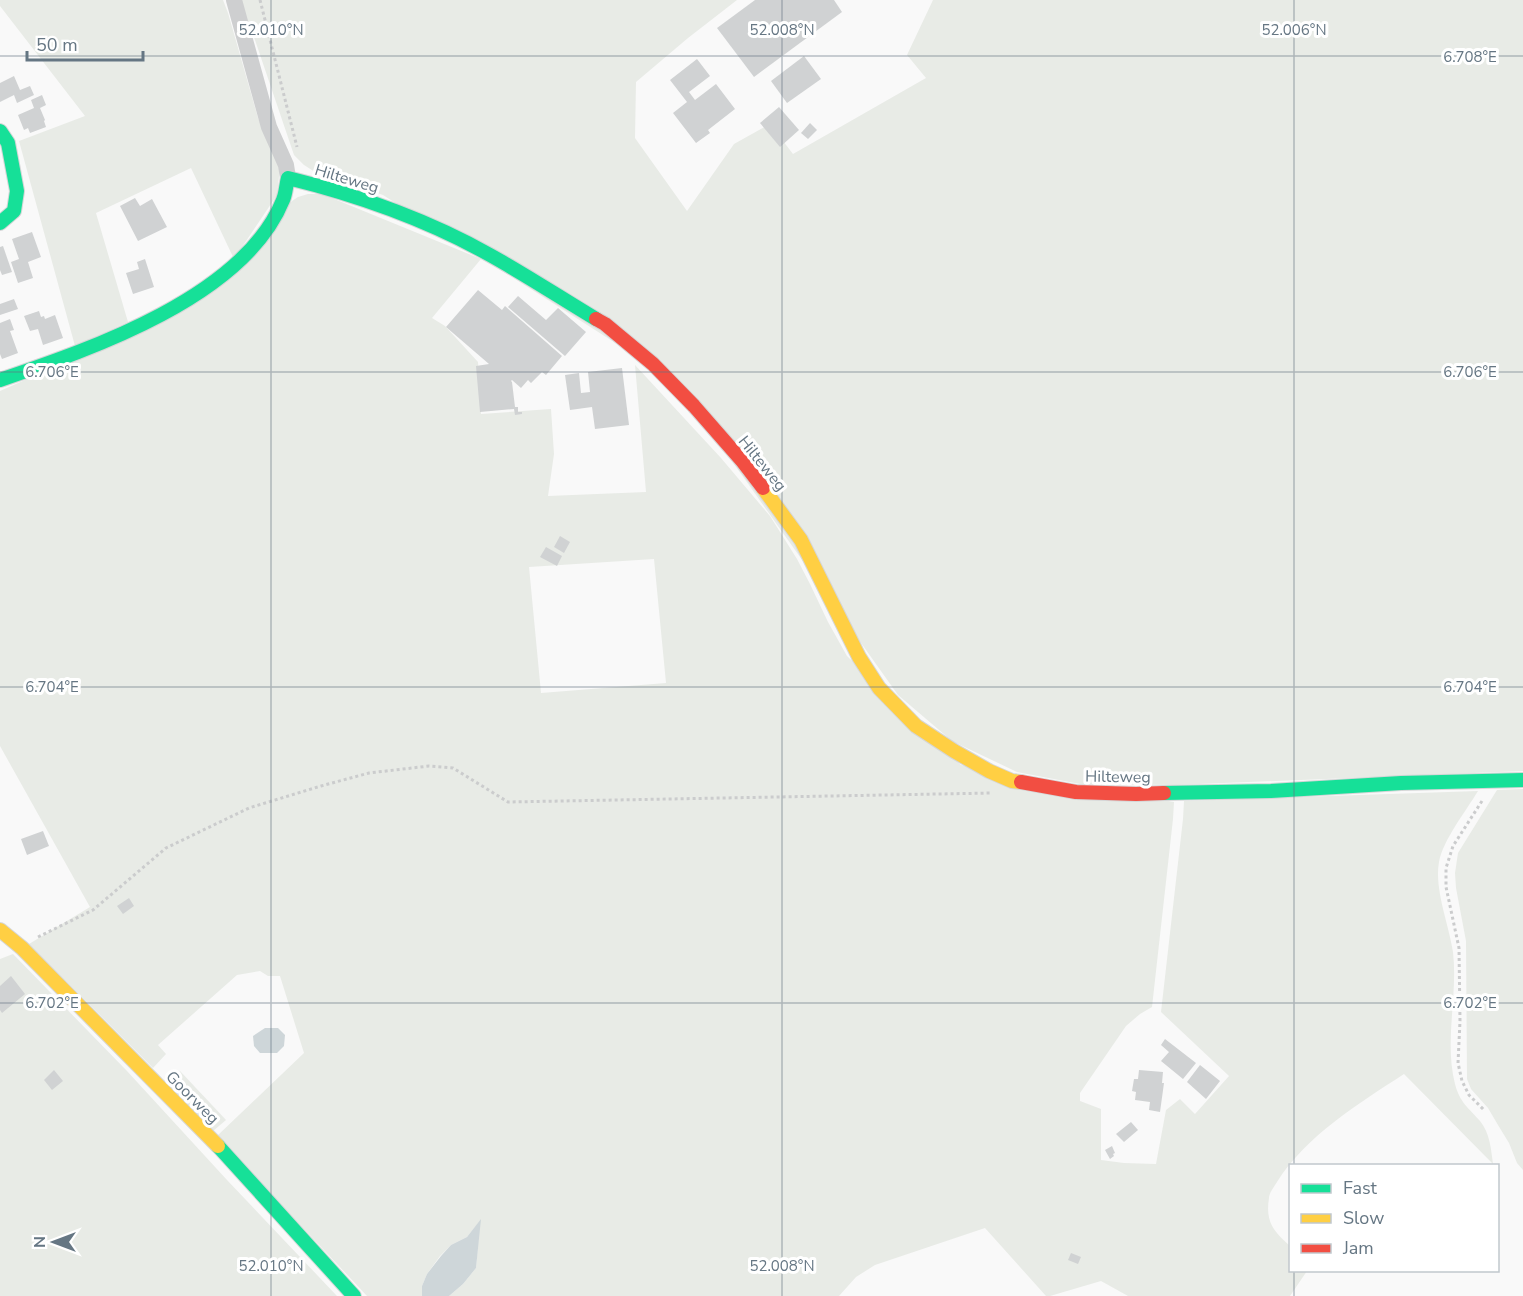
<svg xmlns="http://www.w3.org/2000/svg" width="1523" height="1296" viewBox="0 0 1523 1296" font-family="'Nunito Sans',sans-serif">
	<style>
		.green { fill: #e8ebe6; fill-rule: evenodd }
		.water { fill: #ced6d9 }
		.building { fill: #d0d2d3 }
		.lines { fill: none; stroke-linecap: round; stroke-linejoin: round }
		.fast-casing { stroke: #d5d6d7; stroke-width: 16 }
		.slow-casing { stroke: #d5d6d7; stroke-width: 16 }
		.jam-casing { stroke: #d5d6d7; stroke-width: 16 }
		.path { stroke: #cbcccd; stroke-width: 3; stroke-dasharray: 3 3; stroke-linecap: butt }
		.street { stroke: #cecfd0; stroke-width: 16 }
		.fast { stroke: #16e098; stroke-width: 14 }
		.slow { stroke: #ffcf43; stroke-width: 14 }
		.jam { stroke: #f24e42; stroke-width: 14 }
		.ticks { fill: none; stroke: #657683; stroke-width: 1.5; stroke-opacity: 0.45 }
		.labels { text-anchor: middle; stroke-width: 6; stroke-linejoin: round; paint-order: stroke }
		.street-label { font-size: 16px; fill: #657683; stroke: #fff }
		.ticks-label { font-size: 15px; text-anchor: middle; fill: #657683; stroke: #fff; stroke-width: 6; stroke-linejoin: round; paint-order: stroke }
	</style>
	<rect width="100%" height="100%" fill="#f9f9f9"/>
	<!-- green -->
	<g class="green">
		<polygon points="0,0 223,0 228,13 258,118 280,167 277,195 234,259 191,168 96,213 128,322 75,346 19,141 85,116 0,6"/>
		<polygon points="239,0 737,0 688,38 636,82 635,138 687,211 734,144 770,124 793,154 926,78 907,55 933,0 1523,0 1523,771 1175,785 1080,784 1017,772 952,741 898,695 675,381 383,195 315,172 304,165 294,155 255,40"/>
		<path d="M 308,194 L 322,194 L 481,259 L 432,318 L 445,326 L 478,362 L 481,414 L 551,409 L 554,454 L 548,496 L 646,492 L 635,365 L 721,458 L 770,516 L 797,559 L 810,584 L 828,622 L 847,656 L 961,765 L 1174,802 L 1173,819 L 1152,1007 L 1140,1014 L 1126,1026 L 1080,1093 L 1080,1101 L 1101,1109 L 1101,1160 L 1124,1163 L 1156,1164 L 1166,1110 L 1180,1099 L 1195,1114 L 1229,1076 L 1161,1012 L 1183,819 L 1184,801 L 1478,791 C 1466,811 1443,840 1439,862 C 1434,889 1449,925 1453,952 C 1458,996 1444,1041 1455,1084 C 1460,1103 1468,1107 1480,1121 C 1490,1133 1491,1149 1493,1164 L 1404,1074 C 1358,1104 1307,1135 1277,1182 C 1274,1187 1269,1193 1269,1198 C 1265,1222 1274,1232 1290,1246 L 1290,1270 L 1307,1271 L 1290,1296 L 1128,1296 L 1101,1281 L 1050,1296 L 1046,1296 L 985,1228 L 875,1265 L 856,1277 L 839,1296 L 449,1296 L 463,1284 L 476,1268 L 480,1221 L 467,1237 L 451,1245 L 440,1256 L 427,1274 L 422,1286 L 422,1296 L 367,1296 L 217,1136 L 304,1053 L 280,976 L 268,976 L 260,971 L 237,975 L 158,1045 L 166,1054 L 153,1068 L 29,944 L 90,907 L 0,746 L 0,391 L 172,315 L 292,201 L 298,197 ZM 654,559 L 666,683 L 541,693 L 529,567 Z"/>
		<polygon points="1523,789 1523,1170 1517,1163 1509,1143 1498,1125 1488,1108 1471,1089 1467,1079 1466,941 1456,888 1455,873 1458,853 1497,790"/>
		<polygon points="13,954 127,1071 227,1180 337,1296 0,1296 0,959"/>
		<polygon points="180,1071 226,1120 213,1131 167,1083"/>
	</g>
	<!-- water -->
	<g class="water">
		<polygon points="265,1028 278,1028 285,1035 284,1046 277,1053 260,1053 254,1046 253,1036"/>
		<polygon points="481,1219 476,1268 463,1284 449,1296 422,1296 422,1286 427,1274 441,1256 451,1245 467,1237"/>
	</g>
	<!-- building -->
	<g class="building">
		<polygon points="755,0 834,0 842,12 754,77 717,28"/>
		<polygon points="804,56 821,79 787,103 771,81"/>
		<polygon points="697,59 710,76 689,92 695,100 716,84 735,109 708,130 710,133 696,143 673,113 687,102 670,80"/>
		<polygon points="14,76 20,90 30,86 34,95 17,103 14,95 0,102 0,83"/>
		<polygon points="42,95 46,105 40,108 45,120 44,121 46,127 30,133 28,128 24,130 18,115 34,108 31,100"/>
		<polygon points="779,107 799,130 780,147 760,123"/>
		<polygon points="810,123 817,130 808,139 801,133"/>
		<polygon points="135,198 140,206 152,199 167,227 138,241 120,206"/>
		<polygon points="32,232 41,257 28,262 33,278 18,283 11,262 19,259 12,239"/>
		<polygon points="3,246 12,272 2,275 0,270 0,247"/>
		<polygon points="145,259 154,287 133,294 126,273 139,269 137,262"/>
		<polygon points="478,290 502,310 505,306 562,356 546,375 542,372 531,383 528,380 521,388 512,380 511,381 512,382 515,407 518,407 518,412 522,412 522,414 515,415 514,409 480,412 476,366 489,364 446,327"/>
		<polygon points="518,296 546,320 558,308 586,332 565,356 508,307"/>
		<polygon points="14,299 18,309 0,315 0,304"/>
		<polygon points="39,311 41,317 44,316 45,319 55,315 63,338 43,345 38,329 30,331 24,316"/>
		<polygon points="10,319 14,330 10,331 18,353 2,359 0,354 0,323"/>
		<polygon points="622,368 629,425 595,429 592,407 570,410 565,375 579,373 581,393 590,392 588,372"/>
		<polygon points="560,536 570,542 564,553 554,547"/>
		<polygon points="546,547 562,556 557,566 540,557"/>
		<polygon points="43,831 49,846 27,855 21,839"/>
		<polygon points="129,898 134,906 123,914 117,906"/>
		<polygon points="11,976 25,994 2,1013 0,1010 0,986"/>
		<polygon points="1165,1039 1196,1063 1183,1079 1161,1061 1169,1052 1161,1045"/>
		<polygon points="1200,1065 1220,1081 1206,1099 1187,1082"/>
		<polygon points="54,1070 63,1081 52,1090 44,1080"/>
		<polygon points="1139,1070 1163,1072 1162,1083 1164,1083 1160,1112 1149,1110 1150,1102 1135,1100 1136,1092 1132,1091 1134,1079 1138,1079"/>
		<polygon points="1131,1122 1138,1130 1124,1142 1116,1134"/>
		<polygon points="1112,1146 1115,1153 1113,1154 1114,1156 1110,1159 1105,1150"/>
		<polygon points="1071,1253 1081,1257 1078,1264 1068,1260"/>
	</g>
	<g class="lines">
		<!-- fast casing -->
		<g class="fast-casing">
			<g id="fast">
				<polyline points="0,131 8,143 17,191 14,211 0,223"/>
				<path d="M 0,380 C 91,349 244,297 283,200 C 286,193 286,185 288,178 C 357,195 428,220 490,255 C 526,275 561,298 596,319"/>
				<polyline points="1164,793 1271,791 1401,783 1523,780"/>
				<polyline points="218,1146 354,1296"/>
			</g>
		</g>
		<!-- slow casing -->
		<g class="slow-casing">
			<g id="slow">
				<polyline points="763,488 801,540 859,657 879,688 916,726 954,751 989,771 1012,781 1021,782"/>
				<polyline points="0,930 22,948 218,1146"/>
			</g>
		</g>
		<!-- jam casing -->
		<g class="jam-casing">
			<g id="jam">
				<polyline points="596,319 605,324 653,364 694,406 743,462 763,488"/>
				<polyline points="1021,782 1076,792 1136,794 1164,793"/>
			</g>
		</g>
		<!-- path -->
		<g class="path">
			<polyline points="260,0 297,147"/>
			<polyline points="1482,801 1453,846 1446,868 1446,887 1459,948 1460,1021 1458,1063 1462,1081 1469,1095 1485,1111"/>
			<polyline points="38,937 93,910 166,848 249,808 321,786 369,773 429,766 453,768 508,802 992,793"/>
		</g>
		<!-- street -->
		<polyline class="street" points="234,0 269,127 286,165 288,178"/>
		<!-- fast -->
		<use href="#fast" class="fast"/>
		<!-- slow -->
		<use href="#slow" class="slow"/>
		<!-- jam -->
		<use href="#jam" class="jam"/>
	</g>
	<!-- ticks -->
	<path class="ticks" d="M 271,0 L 271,1296M 782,0 L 782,1296M 1294,0 L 1294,1166M 0,56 L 1523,56M 0,372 L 1523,372M 0,687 L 1523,687M 0,1003 L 1523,1003M 1294,1270 L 1294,1296"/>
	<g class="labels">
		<!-- street labels -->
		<g class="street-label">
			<text transform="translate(347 178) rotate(17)" y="6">Hilteweg</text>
			<text transform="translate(763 463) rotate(51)" y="6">Hilteweg</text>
			<text transform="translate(1118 776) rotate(1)" y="6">Hilteweg</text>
			<text transform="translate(193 1097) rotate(45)" y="6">Goorweg</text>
		</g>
	</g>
	<g class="ticks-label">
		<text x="271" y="35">52.010°N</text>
		<text x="782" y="35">52.008°N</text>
		<text x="1294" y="35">52.006°N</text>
		<text x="1470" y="62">6.708°E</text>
		<text x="1470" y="377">6.706°E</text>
		<text x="52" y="377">6.706°E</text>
		<text x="1470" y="692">6.704°E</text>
		<text x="52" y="692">6.704°E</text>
		<text x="1470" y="1008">6.702°E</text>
		<text x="52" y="1008">6.702°E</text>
		<text x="271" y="1271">52.010°N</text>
		<text x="782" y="1271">52.008°N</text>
	</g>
	<!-- legend -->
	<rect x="1289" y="1164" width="210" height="108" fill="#ffffff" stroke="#c1c8cd" stroke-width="1.5"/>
	<rect x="1301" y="1184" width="30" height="9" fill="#16e098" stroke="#c1c8cd" stroke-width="1.5"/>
	<text x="1343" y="1194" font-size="18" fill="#657683">Fast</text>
	<rect x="1301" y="1214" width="30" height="9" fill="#ffcf43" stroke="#c1c8cd" stroke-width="1.5"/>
	<text x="1343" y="1224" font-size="18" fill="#657683">Slow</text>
	<rect x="1301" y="1244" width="30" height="9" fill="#f24e42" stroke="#c1c8cd" stroke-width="1.5"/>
	<text x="1343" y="1254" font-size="18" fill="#657683">Jam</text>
	<!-- north arrow -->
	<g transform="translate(54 1242) rotate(270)" stroke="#ffffff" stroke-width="4.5" paint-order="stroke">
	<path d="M0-4.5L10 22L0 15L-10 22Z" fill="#657683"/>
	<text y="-9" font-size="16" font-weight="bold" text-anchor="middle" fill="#657683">N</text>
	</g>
	<!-- scale -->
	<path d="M27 51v9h116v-9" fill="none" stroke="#657683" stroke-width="3"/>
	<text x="36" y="51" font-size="18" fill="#657683" stroke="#ffffff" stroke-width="4.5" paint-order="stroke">50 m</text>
</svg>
